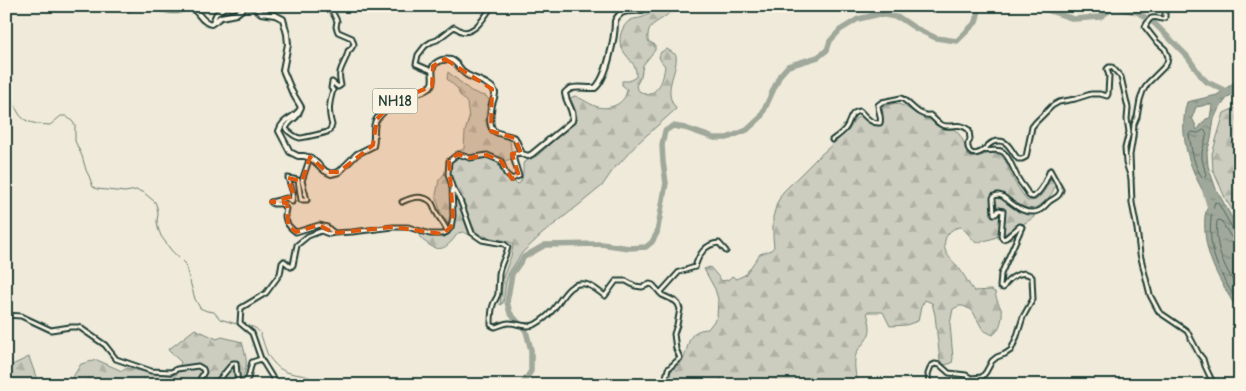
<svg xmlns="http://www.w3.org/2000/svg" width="1246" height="391" viewBox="0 0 1246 391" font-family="'Comic Neue',sans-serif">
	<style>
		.forest { fill: url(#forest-firs); stroke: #76857a }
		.water { fill: url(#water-ripples); stroke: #6c7d71; fill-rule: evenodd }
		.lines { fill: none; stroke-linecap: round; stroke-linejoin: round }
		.shore { stroke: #52685d; stroke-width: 1 }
		.stream { stroke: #6c7d71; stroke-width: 1 }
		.river { stroke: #9fa89a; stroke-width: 5.5 }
		.minor-casing { stroke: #1f3d34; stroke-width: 7 }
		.major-casing { stroke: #1f3d34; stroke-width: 8 }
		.minor { stroke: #fcf5e5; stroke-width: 3 }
		.major { stroke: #fcf5e5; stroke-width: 4 }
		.marked { fill: #de580e; fill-opacity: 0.2; stroke: #de580e; stroke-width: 4; stroke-dasharray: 10 6; stroke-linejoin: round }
		.labels { text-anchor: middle; stroke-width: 5; stroke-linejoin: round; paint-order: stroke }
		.shield { fill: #fcf5e5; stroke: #617469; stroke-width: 1 }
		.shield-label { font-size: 15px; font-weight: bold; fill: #1f3d34 }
	</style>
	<defs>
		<pattern id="forest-firs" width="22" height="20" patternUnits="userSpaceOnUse" patternTransform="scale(1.25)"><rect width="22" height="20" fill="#cccdbf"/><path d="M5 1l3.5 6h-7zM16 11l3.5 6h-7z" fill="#afb1a5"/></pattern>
		<pattern id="water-ripples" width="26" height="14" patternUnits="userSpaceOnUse" patternTransform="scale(1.25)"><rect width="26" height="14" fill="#9fa89a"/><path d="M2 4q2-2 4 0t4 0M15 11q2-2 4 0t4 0" fill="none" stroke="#818a7e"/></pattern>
	</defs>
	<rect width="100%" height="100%" fill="#efeada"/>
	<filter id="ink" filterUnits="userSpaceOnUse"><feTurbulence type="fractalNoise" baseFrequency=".02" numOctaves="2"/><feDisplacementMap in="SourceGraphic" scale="10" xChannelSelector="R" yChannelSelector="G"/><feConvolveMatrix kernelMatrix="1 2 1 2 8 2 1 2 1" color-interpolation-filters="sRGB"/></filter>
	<g filter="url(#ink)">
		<!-- forest -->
		<g class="forest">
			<path d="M 660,6 L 676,6 C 672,10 668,15 663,18 C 652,25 647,26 648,41 L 655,45 L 655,50 L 643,65 L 641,76 L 636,86 L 639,91 L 647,95 C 661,90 663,79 665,66 L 661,61 L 659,57 L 661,52 L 667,49 L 676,55 C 678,71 665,85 672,102 C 673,104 675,106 676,109 L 638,143 L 618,165 L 615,167 L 602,186 L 580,204 L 542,234 L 522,253 L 509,273 L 506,282 L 503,303 L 500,305 L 503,277 L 511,256 L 513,246 L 512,243 C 500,238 484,239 474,231 L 470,235 L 463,232 L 458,233 C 450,244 442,255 428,244 C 424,241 421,240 419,235 L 421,234 C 435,237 445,240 454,226 L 454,224 L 449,225 L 440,211 L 436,195 L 439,180 L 445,173 L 447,168 L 446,160 L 454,153 L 464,149 L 465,132 L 469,118 L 467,103 L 459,94 L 458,89 L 447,79 L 448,72 L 471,91 L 481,95 L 486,96 L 489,100 C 486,113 481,130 498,136 C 502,137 506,137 510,139 L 510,141 L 512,156 L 510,160 L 507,160 L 498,164 C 502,176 508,180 519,184 C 524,177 523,171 523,163 L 538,155 L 577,119 L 576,112 L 570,98 L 575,96 C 590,102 598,113 616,105 C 623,101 626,97 627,89 L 622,85 L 622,81 L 629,81 L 636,77 C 638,63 625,58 621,46 C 618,38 622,26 629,21 C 633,18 639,19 643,17 C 650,14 655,10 660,6 Z"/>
			<path d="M 895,103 L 904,106 L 925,119 L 930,119 C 936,126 942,131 953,129 C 963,135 964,144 967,154 L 973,158 C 980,156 990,152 997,154 C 1007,157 1008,169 1012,177 C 1016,185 1022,193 1027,201 L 1036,200 C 1043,194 1047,188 1050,179 L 1055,180 C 1056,193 1045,203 1034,209 L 1034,217 C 1017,229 996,239 976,243 L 962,227 C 955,227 949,231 946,237 C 940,254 953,259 961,271 C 966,278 969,285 974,291 L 991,290 L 995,292 C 996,301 1001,307 1002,312 C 1003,319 999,331 993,335 L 983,330 L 972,310 L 963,306 L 959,306 L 953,309 L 950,324 L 953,358 L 952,363 L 945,365 L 940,361 L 935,315 L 932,303 L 925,300 L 921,307 L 918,321 L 906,325 L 890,326 L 883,312 L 867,312 C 868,317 870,323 870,328 C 870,338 863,343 858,350 C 853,358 855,369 856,378 L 863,385 L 668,385 L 671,371 C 675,368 680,365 683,360 C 690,345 686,330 708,329 L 717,317 L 718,299 L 715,289 L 704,269 L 710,267 L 722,281 L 728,280 L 732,276 L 736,279 L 745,275 L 760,254 L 771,250 L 774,247 L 773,237 L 773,217 L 777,203 L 783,192 L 817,158 L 849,130 L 855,119 L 860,116 L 876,123 L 880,123 L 883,113 L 882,107 Z"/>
			<polygon points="1237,107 1237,121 1240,127 1240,222 1226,200 1213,170 1212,154 1224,113"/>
			<path d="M 195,329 L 217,339 L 222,337 L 242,342 C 247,360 250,369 237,385 L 68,385 L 81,364 L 97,360 L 122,371 L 127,368 L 154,374 L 176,375 L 181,362 L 168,350 Z"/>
			<polygon points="29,357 39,385 6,385 6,368"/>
		</g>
		<!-- water -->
		<path class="water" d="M 1240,78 L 1240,90 L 1228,97 L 1218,110 L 1214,119 L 1211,139 L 1207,152 L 1208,166 L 1216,189 L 1240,232 L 1240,314 C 1221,282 1202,256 1205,216 C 1206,211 1208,206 1209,201 C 1191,173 1177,136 1187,102 L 1217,95 ZM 1208,104 L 1212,105 L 1210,118 L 1206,119 L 1197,130 L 1195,124 L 1192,118 L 1196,107 L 1202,106 Z"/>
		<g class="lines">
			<!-- shore -->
			<g class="shore">
				<path d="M 1204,130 L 1207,133 L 1202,152 L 1202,159 L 1206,175 L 1203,178 C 1194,168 1191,147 1189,134 L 1191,132 L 1198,133 Z"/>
				<path d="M 1240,233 L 1236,233 L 1234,231 L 1218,203 L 1215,202 C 1207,223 1210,251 1220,271 C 1225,283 1233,294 1240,305"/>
				<path d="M 1240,239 L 1231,237 L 1221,221 L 1219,220 L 1217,221 C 1214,249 1226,270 1240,292"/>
			</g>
			<!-- stream -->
			<g class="stream">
				<path d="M 6,96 C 16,102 13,103 18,112 C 24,124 38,124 50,125 L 61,116 L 66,116 L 72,121 L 75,125 L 75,141 L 82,156 L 86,170 L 89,176 L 93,187 L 97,189 L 125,192 L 136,190 L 143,192 L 155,202 L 157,207 L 158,214 L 157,221 L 158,228 L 161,236 L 171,250 L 185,264 L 195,299 L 200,308 L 207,311 L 214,312 L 220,319 L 240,325"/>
				<path d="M 246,326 C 262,326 261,338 266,350 C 267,355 271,360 274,363 C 286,377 299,372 314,379 L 317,385"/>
			</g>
			<!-- river -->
			<g class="river">
				<polyline points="1040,6 1047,10 1074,19 1100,17 1112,9 1118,8 1137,12 1153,22 1187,56 1201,76 1207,82 1228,92"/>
				<polyline points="1205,191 1211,211"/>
				<polyline points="522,385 531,371 531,350 526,331 510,313 507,302 512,274 524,257 545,245 601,244 629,248 646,247 652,242 657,233 666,183 663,162 662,145 665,131 673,126 685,128 714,138 727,138 747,130 761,117 780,75 788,66 818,57 827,50 830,41 840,30 858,19 880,14 900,18 915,28 936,38 957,41 976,22 980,6"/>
			</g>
			<!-- minor casing -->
			<g class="minor-casing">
				<g id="minor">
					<path d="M 1165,6 L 1165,18 L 1162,19 C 1151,16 1150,17 1145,27 L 1156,41 L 1165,49 L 1168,57 L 1167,63 L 1163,68 L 1148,83 L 1143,91 L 1140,100 L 1137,117 L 1134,124 L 1133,137 L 1130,155 L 1132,203 L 1137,229 L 1140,254 L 1150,295 L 1159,312 L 1187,331 L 1199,354 L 1203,359 L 1205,366 L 1214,385"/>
					<polyline points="212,23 216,14 225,7 233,8 237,6"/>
					<path d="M 432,71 L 416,64 L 418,55 L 425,46 L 431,42 L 437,40 L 454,27 C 457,28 459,30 461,31 C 474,36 486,15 492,6"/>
					<path d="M 299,113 C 296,120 288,121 286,129 C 290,133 294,137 300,138 C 302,138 325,133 327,132 C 331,130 330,129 332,125 C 328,111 329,104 333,90 L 331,88 L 332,82 L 338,87 L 341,85 C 340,81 339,76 340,72 C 342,64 347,59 348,51 L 351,49 L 354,44 L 352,38 L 338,32 L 336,27 L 337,21 L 333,13 L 329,6"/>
					<path d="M 832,140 C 836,137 842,133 845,129 C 851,122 849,112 860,111 C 866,117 871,124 880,123 C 882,117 878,112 878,105 L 882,102 L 901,98 C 911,103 918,117 930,115 C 934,118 937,123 942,125 C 953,129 958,121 969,130 C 969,132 970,137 970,139 C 969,145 967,140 968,147 C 970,157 978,154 984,150"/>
					<path d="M 310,157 L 302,181 L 307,200 L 301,200 L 298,180 L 288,178 L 293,193 L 292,202 L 287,198 L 271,202 L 273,204 L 282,204 L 286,209 C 283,219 287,226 296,232 L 319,225 L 327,227 L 333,232"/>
					<path d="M 452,187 L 460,200 L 472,233 L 482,240 L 504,244 L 508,247 C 506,256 500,265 499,274 C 499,280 498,287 498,294 C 497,298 494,301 493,305 C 491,311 491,318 491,325 L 495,327 C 500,326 504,323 509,323 C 518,323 527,329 536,324 C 541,321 547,317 551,312 C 561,302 567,281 585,284 C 592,285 599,292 605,296 L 616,281 L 626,281 L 635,286 L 642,287 L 650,284 L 653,285 L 662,295 L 675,301 L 678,304 L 680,309 L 677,325 L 674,334 L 676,349 L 680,358 L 668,369 L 664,385"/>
					<path d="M 402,202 C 412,197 424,194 432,203 C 434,206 435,211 437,214 C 440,220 445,224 447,231"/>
					<path d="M 660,293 L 679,272 L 695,267 C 699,254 705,244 719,243 L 726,251"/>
					<polyline points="6,315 21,316 51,330 70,327 79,327 105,345 116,359 151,371 171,372 177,369 198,366 203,369 204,372 199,381 203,384 218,381 233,363 236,363 238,385"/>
					<polyline points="242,385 248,378 252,362 261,359"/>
					<polyline points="277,385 261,359 252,333 240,323 241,308 266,293 280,274 282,263 284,261 291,267 293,265 297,245 308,236 321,231 329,234 334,233 352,232 393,227 408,227 430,234 443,234 447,232 451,227 453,216 452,186 448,174 449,161 458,154 470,158 487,155 501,161 506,174 512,179 519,176 514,160 514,154 521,153"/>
					<path d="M 929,385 L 928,374 L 931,366 L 935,364 L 940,365 L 949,373 L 966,375 L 971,378 L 982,377 L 986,372 L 992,361 L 997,357 L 1005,354 L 1011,350 L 1017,336 L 1023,317 L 1033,299 L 1032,277 C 1023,268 1008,278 1003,288 L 1000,287 L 1001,274 L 1022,227 L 1020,226 L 1006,238 L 1003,239 L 1001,236 L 1003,211 L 999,210 L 996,214 L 994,214 L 993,198 L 994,196 L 998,195 L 1002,196 C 1012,203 1024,216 1038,211 C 1044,209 1046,204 1050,201 C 1056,197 1059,197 1061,190 L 1050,170 C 1046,180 1042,191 1033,197 L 1029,196 C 1026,187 1022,186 1019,180 C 1014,172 1010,157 1003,152 C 997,148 990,152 984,150 C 987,146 989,144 993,142 C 1008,137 1010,150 1018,159 L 1022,159 L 1026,157 L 1032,127 L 1036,122 L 1052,106 L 1059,102 L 1075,99 L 1091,94 L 1100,94 L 1107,96 L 1108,94 L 1109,76 L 1107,69 L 1109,67 L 1112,67 L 1121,77 L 1128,108 L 1127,119 L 1129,132 L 1125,148 L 1126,163 L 1131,178"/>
				</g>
			</g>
			<!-- major casing -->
			<g class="major-casing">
				<g id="major">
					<polyline points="116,6 123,9 135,6"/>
					<path d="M 150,6 C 158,7 169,11 177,10 C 183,9 188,6 193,9 C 201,14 200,21 211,24 L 221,17 L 236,14 L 245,7 L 248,6 L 255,8 L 261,13 L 275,15 L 283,19 L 287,34 L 288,44 L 283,70 L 292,92 L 301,107 C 298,118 283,117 279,131 L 290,152 L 298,156 L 304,156 L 311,158 L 325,171 L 331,174 L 339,172 L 357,154 L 373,146 C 375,138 373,130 375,123 C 376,118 381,115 384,111 C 389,106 395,100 402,97 C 410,94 420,94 427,89 C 439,83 427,69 436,63 C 440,60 446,59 451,60 C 458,62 460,71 467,75 C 474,79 494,84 495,93 C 495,96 493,101 492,104 C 491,111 488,124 493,130 C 498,135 509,135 515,138 L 522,154 L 528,156 L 532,154 L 572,121 C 575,111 566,103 565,93 C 572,84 584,89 595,88 C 607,78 615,37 615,21 C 622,7 630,13 642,10 C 645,9 647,8 650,6"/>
				</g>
			</g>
			<!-- minor -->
			<use href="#minor" class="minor"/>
			<!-- major -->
			<use href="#major" class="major"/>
		</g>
	</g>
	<!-- marked area -->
	<path class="marked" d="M 445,59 L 492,89 L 491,131 L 515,138 L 521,153 L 512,154 L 519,176 L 512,179 L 501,161 L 487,155 L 470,158 L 458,154 L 449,161 L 453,216 L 451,227 L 443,234 L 393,227 L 334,233 L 319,225 L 296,232 L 288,226 L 287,203 L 271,202 L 294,196 L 288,178 L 302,181 L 310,157 L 327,172 L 339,172 L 373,145 L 377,119 L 393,102 L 432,86 L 433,66 Z"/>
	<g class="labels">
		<!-- shield labels -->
		<rect class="shield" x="372.5" y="88.5" width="45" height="25" rx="4"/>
		<g class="shield-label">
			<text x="395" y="106">NH18</text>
		</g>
	</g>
	<!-- margin -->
	<rect width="1246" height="391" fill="none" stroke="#fcf5e5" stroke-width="25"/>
	<rect x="12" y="12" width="1221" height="366" fill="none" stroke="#1f3d34" stroke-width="2" filter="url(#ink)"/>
</svg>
